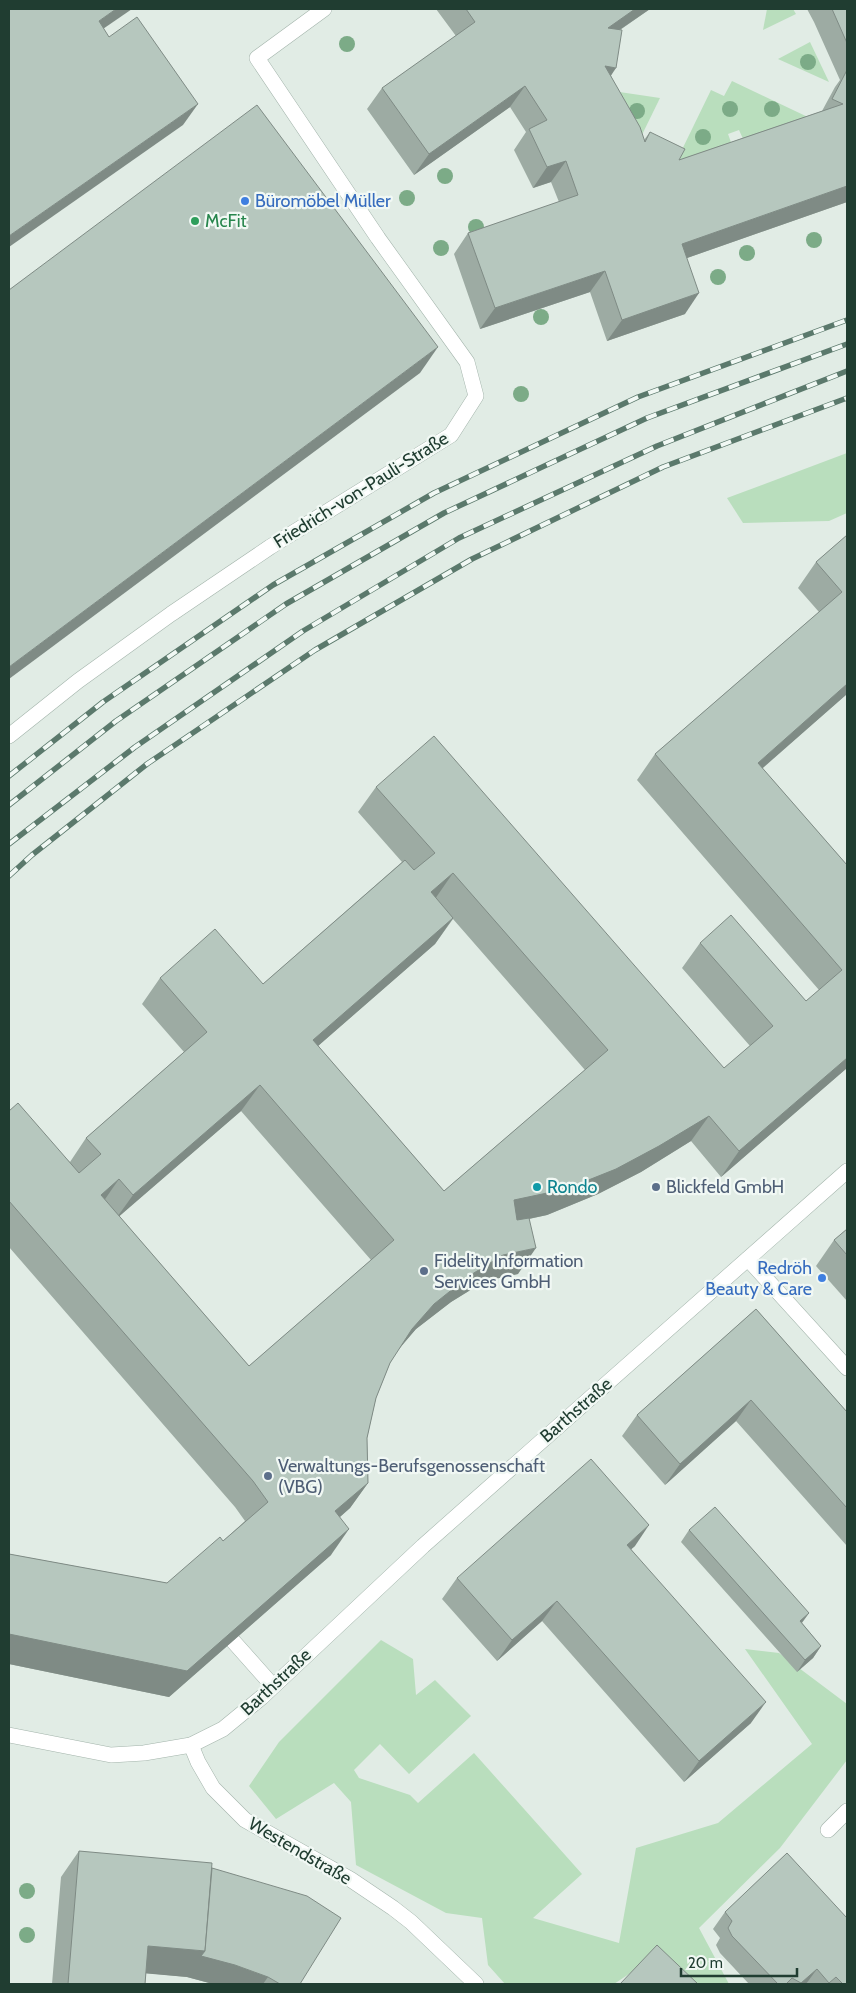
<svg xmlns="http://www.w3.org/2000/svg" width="856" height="1993" viewBox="0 0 856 1993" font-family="Cabin,sans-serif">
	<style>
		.green { fill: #b9debd }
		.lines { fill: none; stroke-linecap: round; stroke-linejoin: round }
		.service-casing { stroke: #a3b4ab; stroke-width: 16 }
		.minor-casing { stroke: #a3b4ab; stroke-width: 16 }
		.tertiary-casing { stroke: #a3b4ab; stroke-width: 16 }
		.service { stroke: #fff; stroke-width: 15 }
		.minor { stroke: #fff; stroke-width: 15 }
		.tertiary { stroke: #fff; stroke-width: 15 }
		.rail-casing { stroke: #5b796c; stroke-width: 5.5 }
		.rail { stroke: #f1f8f4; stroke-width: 4; stroke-dasharray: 11; stroke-linecap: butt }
		.tree { fill: #7cab87 }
		.wall { fill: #9daba3; fill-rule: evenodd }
		.shaded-wall { fill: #7f8b85 }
		.building { fill: #b6c7be; stroke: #7f8b85; fill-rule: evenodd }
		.shop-dot { fill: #3f7fe0; stroke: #f1f8f4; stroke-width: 2 }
		.leisure-dot { fill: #2e9e5b; stroke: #f1f8f4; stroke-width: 2 }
		.culture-dot { fill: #0f9aa8; stroke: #f1f8f4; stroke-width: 2 }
		.service-dot { fill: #5c6f8a; stroke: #f1f8f4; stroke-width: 2 }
		.labels { text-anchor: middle; stroke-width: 4.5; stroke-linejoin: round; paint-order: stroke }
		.shop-label { font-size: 18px; fill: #366cbe; stroke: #f1f8f4; text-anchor: start }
		.leisure-label { font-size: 18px; fill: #27864d; stroke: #f1f8f4; text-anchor: start }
		.street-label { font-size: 18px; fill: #203d31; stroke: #f1f8f4 }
		.culture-label { font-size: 18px; fill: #0d838f; stroke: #f1f8f4; text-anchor: start }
		.service-label { font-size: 18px; fill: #4e5e75; stroke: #f1f8f4; text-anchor: start }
	</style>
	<rect width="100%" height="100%" fill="#e1ece5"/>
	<!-- green -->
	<g class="green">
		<polygon points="767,9 793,9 796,14 763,30"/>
		<polygon points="810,42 829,82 778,59"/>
		<polygon points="732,81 812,119 744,141 739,130 728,134 732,145 675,164 711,90 724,96"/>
		<polygon points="606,90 660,98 636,147"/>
		<polygon points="847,453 847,513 829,521 743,523 727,498"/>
		<polygon points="381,1640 413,1659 416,1695 435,1680 471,1716 409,1774 380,1744 354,1770 359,1778 410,1795 418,1803 474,1753 582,1874 533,1918 619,1943 636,1848 718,1823 812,1744 745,1649 779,1653 847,1704 847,1760 780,1848 699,1928 729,1984 670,1984 647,1962 614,1984 505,1984 488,1965 482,1918 446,1913 356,1865 351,1802 334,1783 276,1819 249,1786 279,1742"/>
	</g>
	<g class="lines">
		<!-- service casing -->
		<g class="service-casing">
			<g id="service">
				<polyline points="9,736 78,681 171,614 270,547 451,435 476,396 467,362 378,238 257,58 324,9"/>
				<polyline points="233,1641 273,1686"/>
				<polyline points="828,1830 847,1811"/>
			</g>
		</g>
		<!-- minor casing -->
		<g class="minor-casing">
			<g id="minor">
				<polyline points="748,1259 847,1368"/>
				<polyline points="191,1745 198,1762 213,1788 245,1820 350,1879 393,1908 411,1922 476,1984"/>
			</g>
		</g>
		<!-- tertiary casing -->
		<g class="tertiary-casing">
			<polyline id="tertiary" points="9,1735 111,1755 144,1753 191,1745 223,1729 262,1697 423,1546 847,1171"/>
		</g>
		<!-- service -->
		<use href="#service" class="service"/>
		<!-- minor -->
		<use href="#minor" class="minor"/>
		<!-- tertiary -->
		<use href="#tertiary" class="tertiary"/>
		<!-- rail casing -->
		<g class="rail-casing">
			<g id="rail">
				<polyline points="9,776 103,702 273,585 434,493 638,397 847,320"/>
				<polyline points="9,805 116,721 286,604 444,513 647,418 847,344"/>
				<polyline points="9,844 135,747 303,631 459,538 657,446 847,371"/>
				<polyline points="9,876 32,855 147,764 315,650 472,559 663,467 847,398"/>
			</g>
		</g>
		<!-- rail -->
		<use href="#rail" class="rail"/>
	</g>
	<!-- trees -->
	<g class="tree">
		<circle cx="347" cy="44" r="8"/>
		<circle cx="808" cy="62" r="8"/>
		<circle cx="730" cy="109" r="8"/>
		<circle cx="772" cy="109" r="8"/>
		<circle cx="637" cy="111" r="8"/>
		<circle cx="703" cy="137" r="8"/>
		<circle cx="445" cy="176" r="8"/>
		<circle cx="407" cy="198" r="8"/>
		<circle cx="476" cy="227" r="8"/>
		<circle cx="814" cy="240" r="8"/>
		<circle cx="441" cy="248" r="8"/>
		<circle cx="747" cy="253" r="8"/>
		<circle cx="718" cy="277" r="8"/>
		<circle cx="541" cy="317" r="8"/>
		<circle cx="521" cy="394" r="8"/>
		<circle cx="27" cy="1891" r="8"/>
		<circle cx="27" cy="1935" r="8"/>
	</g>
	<!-- wall -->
	<g class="wall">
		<polygon points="436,9 650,9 620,30 611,76 644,140 650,132 679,160 822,111 835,87 840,80 814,22 807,9 847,9 847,202 687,258 685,314 607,341 590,292 480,329 454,254 468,233 559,202 551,182 533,188 514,150 526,132 510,107 414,175 367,109 382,88 456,36"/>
		<path d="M 847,535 L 847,694 L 762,768 L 847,865 L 847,1068 L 721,1177 L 691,1141 L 641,1172 L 598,1194 L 547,1215 L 529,1219 L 518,1274 L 485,1281 L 451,1302 L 416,1329 L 399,1348 L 390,1363 L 376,1398 L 367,1438 L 368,1483 L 350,1508 L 340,1517 L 331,1555 L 169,1697 L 9,1664 L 9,1554 L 167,1583 L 223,1541 L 245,1521 L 235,1507 L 9,1247 L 9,1111 L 70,1162 L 86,1138 L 184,1052 L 142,1004 L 160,978 L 263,984 L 402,862 L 358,812 L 376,787 L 724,1068 L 750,1046 L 682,968 L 700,943 L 806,1001 L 819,990 L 637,780 L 655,754 L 819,612 L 798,588 L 816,562 ZM 453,919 L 585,1070 L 444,1191 L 318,1046 L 435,944 ZM 241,1111 L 371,1260 L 249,1366 L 119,1216 Z"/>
		<polygon points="847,1229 847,1301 816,1266 834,1240"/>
		<polygon points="756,1309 847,1412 847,1546 736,1421 665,1485 622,1436 637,1415"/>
		<polygon points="689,1530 809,1613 802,1623 821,1646 813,1658 797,1672 681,1542"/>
		<polygon points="635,1546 631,1549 751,1723 684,1782 542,1621 497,1661 442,1599 457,1578"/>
		<polygon points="79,1851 212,1868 300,1984 213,1984 187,1977 146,1973 145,1984 52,1984 61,1877"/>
		<polygon points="787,1853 847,1984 749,1984 720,1953 716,1945 720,1938 713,1929 725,1912"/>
	</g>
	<!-- shaded-wall -->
	<g class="shaded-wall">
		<polygon points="116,9 132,9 84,42 99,21"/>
		<polygon points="635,9 650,9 593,48 608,28"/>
		<polygon points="605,66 616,68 602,89"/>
		<polygon points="525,86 510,107 414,175 429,154"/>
		<polygon points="198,104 183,125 9,247 9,236"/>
		<polygon points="566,161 551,182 533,188 547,167"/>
		<polygon points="847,186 847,202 667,265 682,244"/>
		<polygon points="605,271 590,292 480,329 495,308"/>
		<polygon points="699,293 685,314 607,341 622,320"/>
		<polygon points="438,347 420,373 9,679 9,667"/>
		<polygon points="847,684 847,694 739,789 758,763"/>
		<polygon points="453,873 435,899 431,892"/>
		<polygon points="453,918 435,944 295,1066 313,1040"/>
		<polygon points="847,1058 847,1068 721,1177 739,1151"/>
		<polygon points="260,1085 241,1111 115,1220 133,1195"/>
		<polygon points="709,1116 691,1141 641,1172 598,1194 547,1215 495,1226 514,1200"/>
		<polygon points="119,1179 101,1205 101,1195"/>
		<polygon points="536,1248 518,1274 485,1281 451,1302 416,1329 394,1355 412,1329 434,1304 469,1276 503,1255"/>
		<polygon points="751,1400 736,1421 665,1485 680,1464"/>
		<polygon points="368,1483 350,1508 317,1537 335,1511"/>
		<polygon points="649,1525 635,1546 612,1566 627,1545"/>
		<polygon points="349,1529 331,1555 169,1697 9,1664 9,1634"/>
		<polygon points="557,1601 542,1621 497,1661 512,1640"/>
		<polygon points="809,1613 800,1625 800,1621"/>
		<polygon points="821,1646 813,1658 797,1672 805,1660"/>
		<polygon points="766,1702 751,1723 684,1782 699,1761"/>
		<polygon points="148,1946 205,1951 235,1965 268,1977 263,1984 213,1984 187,1977 130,1972"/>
		<polygon points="817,1969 806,1984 800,1984 801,1983"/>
	</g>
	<!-- building -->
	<g class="building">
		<polygon points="9,9 116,9 99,21 109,37 137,17 198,104 9,236"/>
		<polygon points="466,9 635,9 608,28 622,30 616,68 605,66 640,127 645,142 650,132 685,149 679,160 843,104 832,99 847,70 847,186 682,244 699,293 622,320 605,271 495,308 468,233 578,195 566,161 547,167 529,129 547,120 525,86 429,154 382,88 475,22"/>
		<polygon points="832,9 847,9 847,43"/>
		<polygon points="257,105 438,347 9,667 9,290"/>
		<path d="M 847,535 L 847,684 L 758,763 L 847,865 L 847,1058 L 739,1151 L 709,1116 L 659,1146 L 616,1169 L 566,1189 L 514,1200 L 517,1220 L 529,1218 L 536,1248 L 503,1255 L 469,1276 L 434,1304 L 412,1329 L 390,1363 L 376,1398 L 367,1438 L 368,1483 L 335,1511 L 349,1529 L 187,1671 L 9,1634 L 9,1554 L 167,1583 L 220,1537 L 223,1541 L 268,1502 L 253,1481 L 9,1201 L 9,1111 L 18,1103 L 79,1173 L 101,1154 L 86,1138 L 207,1032 L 160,978 L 215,929 L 263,984 L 405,860 L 414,870 L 435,853 L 376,787 L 434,736 L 724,1068 L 773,1026 L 700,943 L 731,915 L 806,1001 L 842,970 L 655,754 L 842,592 L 816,562 ZM 453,873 L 608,1050 L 444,1191 L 313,1040 L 453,918 L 431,892 ZM 260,1085 L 394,1240 L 249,1366 L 101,1195 L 119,1179 L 133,1195 Z"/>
		<polygon points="847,1229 847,1255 834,1240"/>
		<polygon points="756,1309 847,1412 847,1508 751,1400 680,1464 637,1415"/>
		<polygon points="591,1459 649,1525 627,1545 766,1702 699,1761 557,1601 512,1640 457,1578"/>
		<polygon points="715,1507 809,1613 800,1621 821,1646 805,1660 689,1530"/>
		<polygon points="79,1851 212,1863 205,1951 148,1946 145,1984 68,1984"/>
		<polygon points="787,1853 847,1918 847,1984 843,1984 836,1977 829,1983 817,1969 801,1983 792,1978 786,1984 778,1984 732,1936 728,1928 732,1921 725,1912"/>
		<polygon points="212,1868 307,1896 341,1918 300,1984 280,1984 268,1977 235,1965 201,1956 205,1951"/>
		<polygon points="657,1945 698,1984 620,1984"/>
	</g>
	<!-- markers -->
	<g class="shop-dot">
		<circle cx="245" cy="201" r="5"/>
		<circle cx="822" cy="1278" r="5"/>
	</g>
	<circle class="leisure-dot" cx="195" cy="221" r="5"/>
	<circle class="culture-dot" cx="537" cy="1187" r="5"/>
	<g class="service-dot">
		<circle cx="656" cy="1187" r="5"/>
		<circle cx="424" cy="1271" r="5"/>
		<circle cx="268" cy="1476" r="5"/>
	</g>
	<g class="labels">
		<!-- shop labels -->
		<g class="shop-label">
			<text x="255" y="207">Büromöbel Müller</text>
			<text x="812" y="1274" text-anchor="end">Redröh<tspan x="812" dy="21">Beauty &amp; Care</tspan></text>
		</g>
		<!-- leisure labels -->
		<g class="leisure-label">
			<text x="205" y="227">McFit</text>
		</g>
		<!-- street labels -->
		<g class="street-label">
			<text transform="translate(361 490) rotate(-32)" y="6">Friedrich-von-Pauli-Straße</text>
			<text transform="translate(576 1410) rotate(-41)" y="6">Barthstraße</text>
			<text transform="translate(276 1682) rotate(-43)" y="6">Barthstraße</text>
			<text transform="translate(300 1851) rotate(30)" y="6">Westendstraße</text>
		</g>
		<!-- culture labels -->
		<g class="culture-label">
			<text x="547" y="1193">Rondo</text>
		</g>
		<!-- service labels -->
		<g class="service-label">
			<text x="666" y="1193">Blickfeld GmbH</text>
			<text x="434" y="1267">Fidelity Information<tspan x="434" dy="21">Services GmbH</tspan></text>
			<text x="278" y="1472">Verwaltungs-Berufsgenossenschaft<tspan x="278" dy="21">(VBG)</tspan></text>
		</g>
	</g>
	<!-- border -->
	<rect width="856" height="1993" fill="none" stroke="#203d31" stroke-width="20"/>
	<!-- scale -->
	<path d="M681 1968v8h116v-8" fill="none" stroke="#203d31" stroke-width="2.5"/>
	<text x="688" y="1968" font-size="15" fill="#203d31" stroke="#f1f8f4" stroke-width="4" paint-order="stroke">20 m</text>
</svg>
